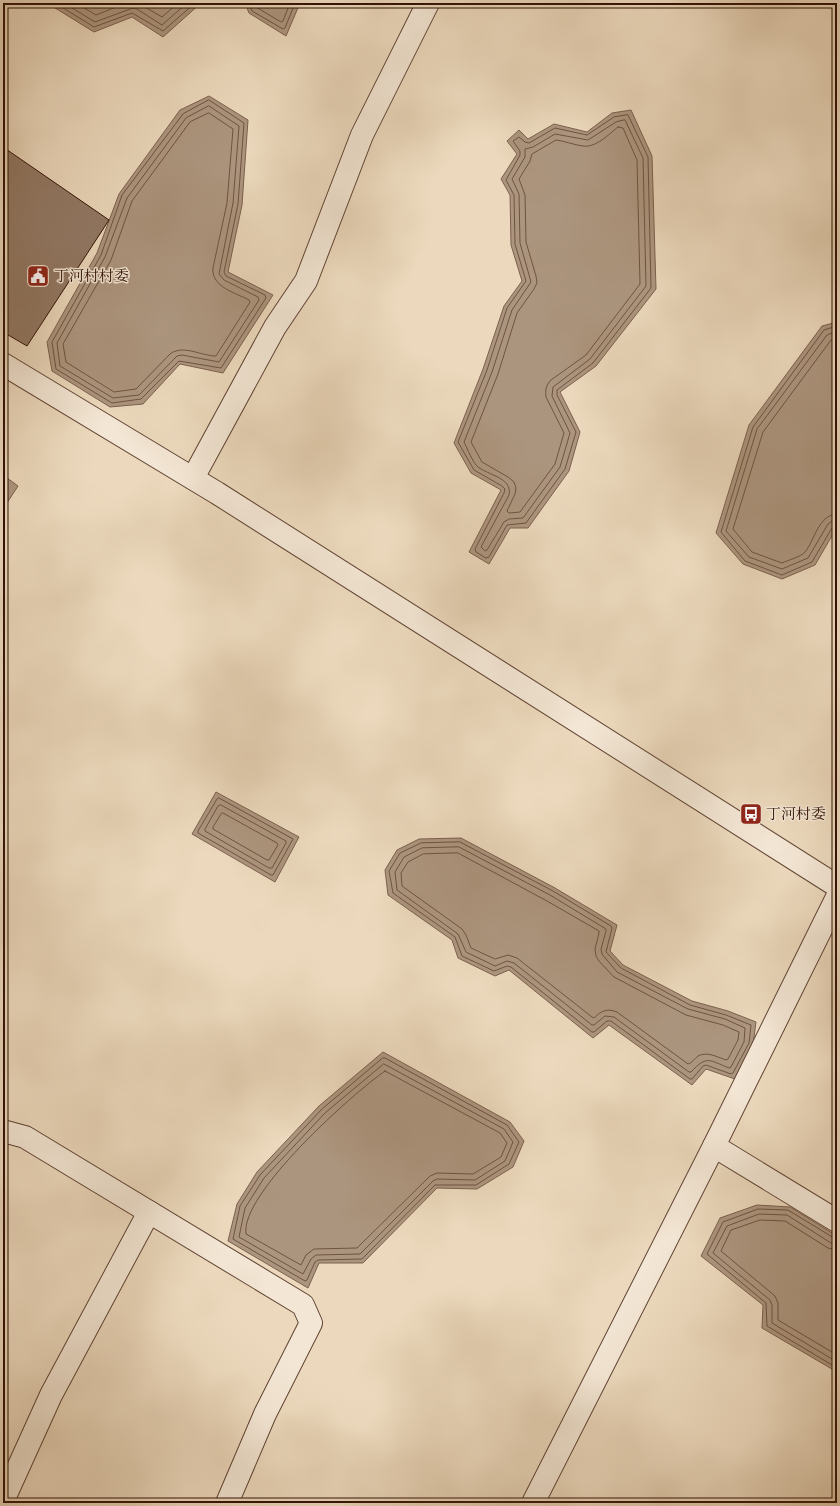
<svg xmlns="http://www.w3.org/2000/svg" width="840" height="1506" viewBox="0 0 840 1506" font-family="'EB Garamond','Noto Serif SC',serif">
	<style>
		.water { fill: #ac957e; stroke: #7b604e }
		.lines { fill: none; stroke-linecap: round; stroke-linejoin: round }
		.shore { stroke: #6e5342; stroke-width: 1 }
		.building { fill: #927965; stroke: #311105 }
		.street-casing { stroke: #604333; stroke-width: 24 }
		.street { stroke: #f3e6d4; stroke-width: 22 }
		.labels { text-anchor: middle; stroke-width: 3; stroke-linejoin: round; paint-order: stroke }
		.poi-label { font-size: 15px; fill: #311105; stroke: #f3e6d4; text-anchor: start }
	</style>
	<rect width="100%" height="100%" fill="#ecd9bd"/>
	<filter id="stains"><feTurbulence type="fractalNoise" baseFrequency=".005" numOctaves="4"/><feColorMatrix values="0 0 0 0 .2 0 0 0 0 .09 0 0 0 0 .02 0 0 0 .5 -.17"/></filter>
	<radialGradient id="worn" r=".72"><stop offset=".6" stop-color="#630" stop-opacity="0"/><stop offset="1" stop-color="#630" stop-opacity=".3"/></radialGradient>
	<!-- water -->
	<g class="water">
		<polygon points="47,3 201,3 163,37 132,17 94,32"/>
		<polygon points="245,3 300,3 286,36 249,13"/>
		<polygon points="209,96 248,120 242,205 228,272 273,295 223,373 180,364 143,404 110,407 52,371 47,342 97,253 119,194 180,110"/>
		<polygon points="631,110 652,156 656,289 596,366 560,392 580,432 569,471 528,528 510,528 489,564 469,552 501,490 471,473 454,443 483,369 504,306 522,281 511,245 510,195 501,179 517,154 507,141 519,130 528,139 554,124 587,132 612,113"/>
		<polygon points="837,322 837,527 815,565 782,579 743,564 716,533 749,425 822,326"/>
		<polygon points="3,475 18,486 3,509"/>
		<polygon points="216,792 299,837 275,882 192,834"/>
		<polygon points="461,838 555,888 617,925 610,951 623,965 692,1001 728,1011 756,1022 753,1045 735,1079 706,1069 692,1085 609,1025 593,1038 509,970 495,976 458,958 452,940 388,895 385,870 397,850 419,839"/>
		<polygon points="383,1052 510,1122 524,1141 513,1167 477,1189 437,1188 363,1263 319,1263 308,1288 228,1241 237,1204 257,1172 319,1106"/>
		<polygon points="757,1205 790,1207 837,1236 837,1372 762,1328 763,1305 701,1256 720,1218"/>
	</g>
	<g class="lines">
		<!-- shore -->
		<g class="shore">
			<polyline points="55,3 94,27 132,13 163,31 195,3"/>
			<polyline points="64,3 95,22 133,8 137,9 162,25 187,3"/>
			<polyline points="76,3 96,15 126,3"/>
			<polyline points="138,3 162,17 178,3"/>
			<polyline points="249,3 252,11 283,29 285,28 295,3"/>
			<polyline points="254,3 256,7 281,22 283,21 290,3"/>
			<polygon points="209,100 244,123 238,204 224,272 226,276 265,295 266,298 221,368 179,361 141,399 112,403 56,369 52,342 101,255 122,195 183,114"/>
			<polygon points="209,106 239,126 233,203 219,274 224,280 258,297 259,300 219,362 182,355 177,356 139,395 113,398 60,366 57,343 105,257 127,198 186,118"/>
			<path d="M 209,113 L 233,129 L 227,203 L 213,268 C 211,287 236,293 249,300 L 250,302 L 216,356 C 201,356 183,344 170,354 L 136,389 L 114,392 L 66,362 L 63,344 L 111,260 L 132,201 L 190,122 Z"/>
			<polygon points="628,115 648,157 651,288 593,363 557,390 557,395 576,432 565,469 526,523 507,525 489,557 486,558 476,552 475,549 504,493 505,489 502,486 474,470 458,442 487,370 507,308 526,281 515,244 514,195 506,180 520,155 520,151 513,141 519,137 525,142 529,143 555,128 587,135 614,117"/>
			<path d="M 625,120 L 643,158 L 646,286 L 590,359 L 553,387 L 552,396 L 570,433 L 560,467 L 523,518 L 509,519 L 504,522 L 487,550 L 485,551 L 481,547 L 509,495 C 513,478 488,475 478,467 C 473,463 467,448 464,442 L 492,372 L 512,310 L 531,282 L 520,243 L 519,194 L 512,179 L 525,157 L 525,149 L 533,147 L 555,134 L 588,140 L 616,122 Z"/>
			<path d="M 618,127 L 623,128 L 637,160 L 640,284 L 586,355 L 551,380 C 546,385 545,391 546,397 L 564,433 L 555,464 L 520,512 L 509,513 L 507,511 L 515,494 L 516,488 L 514,482 L 508,477 L 482,462 L 471,442 L 498,374 L 517,313 L 534,289 L 537,283 L 536,276 L 526,242 L 525,195 L 519,179 L 530,161 L 532,154 L 556,140 C 565,141 574,145 583,146 C 596,148 609,134 618,127 Z"/>
			<polyline points="837,326 824,330 753,427 721,532 745,561 782,575 812,562 832,528 837,525"/>
			<polyline points="837,331 827,335 757,429 726,531 749,557 782,569 808,558 828,524 832,521 837,520"/>
			<path d="M 837,337 L 831,340 L 763,432 L 733,529 L 752,552 L 782,563 C 788,560 801,557 805,552 C 815,540 818,515 837,514"/>
			<polygon points="219,798 293,839 273,875 271,875 198,833 198,831 217,799"/>
			<polygon points="221,805 286,841 286,843 272,868 269,868 205,831 205,829 218,806"/>
			<polygon points="223,813 277,843 278,845 269,860 267,860 213,829 213,827 221,814"/>
			<polygon points="460,842 553,891 611,926 612,928 606,952 621,968 690,1005 726,1015 751,1025 749,1043 733,1073 731,1074 706,1065 703,1066 692,1079 690,1079 611,1021 607,1021 594,1032 592,1032 511,967 507,966 494,971 462,956 455,937 393,893 389,871 400,853 421,843"/>
			<path d="M 459,847 L 550,895 L 606,929 L 606,931 L 601,949 L 602,954 L 617,972 L 688,1009 L 725,1019 L 745,1028 L 744,1042 L 731,1067 L 729,1068 C 709,1060 707,1055 691,1072 L 689,1072 L 614,1017 L 605,1016 L 594,1025 L 592,1025 L 514,963 L 507,961 L 495,966 L 466,952 L 458,934 L 397,890 L 395,872 L 404,857 L 422,848 Z"/>
			<path d="M 458,853 L 547,901 L 599,931 L 599,933 L 595,949 L 596,956 L 599,961 L 614,977 L 686,1015 L 723,1025 L 739,1032 L 738,1040 L 728,1059 L 726,1060 C 717,1057 707,1051 698,1056 C 694,1059 692,1063 688,1064 L 617,1012 C 607,1008 601,1011 594,1018 L 592,1017 L 517,958 L 508,955 L 495,959 L 471,948 L 466,935 L 462,929 L 402,886 L 401,873 L 408,862 L 423,854 Z"/>
			<polygon points="383,1058 385,1058 507,1125 519,1142 509,1164 476,1185 435,1185 362,1259 318,1260 315,1262 307,1280 305,1281 233,1239 240,1206 260,1175 322,1109"/>
			<polygon points="384,1064 504,1129 513,1142 505,1161 475,1180 437,1179 433,1181 360,1254 316,1255 311,1259 303,1274 239,1237 245,1208 264,1178 325,1113"/>
			<path d="M 385,1071 L 500,1133 L 507,1143 L 501,1157 L 473,1174 L 437,1173 L 430,1176 L 357,1248 L 314,1249 L 306,1255 L 301,1265 L 246,1234 C 240,1194 352,1094 385,1071 Z"/>
			<polyline points="837,1239 834,1238 788,1210 758,1209 723,1222 707,1254 766,1303 767,1326 837,1368"/>
			<polyline points="837,1244 831,1243 787,1215 759,1214 727,1226 713,1253 770,1300 772,1305 772,1323 837,1362"/>
			<polyline points="837,1250 828,1248 785,1221 760,1220 731,1230 721,1251 775,1296 778,1303 778,1320 837,1355"/>
		</g>
	</g>
	<!-- building -->
	<polygon class="building" points="3,147 109,220 27,346 3,332"/>
	<g class="lines">
		<!-- street casing -->
		<g class="street-casing">
			<g id="street">
				<polyline points="3,364 217,493 837,886"/>
				<polyline points="193,478 275,327 306,281 362,135 428,3"/>
				<polyline points="3,1131 25,1137 303,1305 311,1323 265,1414 227,1503"/>
				<polyline points="714,1146 837,1221"/>
				<polyline points="3,1501 51,1395 149,1212"/>
				<polyline points="533,1503 714,1146 837,897"/>
			</g>
		</g>
		<!-- street -->
		<use href="#street" class="street"/>
	</g>
	<!-- icons -->
	<defs>
		<g id="civic-square" transform="scale(1.15)"><rect x="-9" y="-9" width="18" height="18" rx="4" fill="#8f2418" stroke="#f3e6d4"/><path d="M-.6-6.5H3V-4.5H.6V-3L4-1V1h2V6H-6V1h2V-1L-.6-3ZM-1.2 2.5V6h2.4V2.5Z" fill="#fff"/></g>
		<g id="bus-square" transform="scale(1.15)"><rect x="-9" y="-9" width="18" height="18" rx="4" fill="#8f2418" stroke="#f3e6d4"/><path d="M-5-6H5V4H4V6H2V4H-2V6H-4V4H-5ZM-3.5-4V0h7V-4ZM-3.5 1.2v1.5H-2V1.2ZM2 1.2v1.5H3.5V1.2Z" fill="#fff"/></g>
	</defs>
	<g fill-rule="evenodd">
		<use href="#civic-square" x="38" y="276"/>
		<use href="#bus-square" x="751" y="814"/>
	</g>
	<g class="labels">
		<!-- poi labels -->
		<g class="poi-label">
			<text x="54" y="281">丁河村村委</text>
			<text x="766" y="819">丁河村委</text>
		</g>
	</g>
	<!-- margin -->
	<rect width="840" height="1506" fill="none" stroke="#ecd9bd" stroke-width="16"/>
	<rect x="4" y="4" width="832" height="1498" fill="none" stroke="#311105" stroke-width="2"/>
	<rect x="8" y="8" width="824" height="1490" fill="none" stroke="#311105"/>
	<rect width="100%" height="100%" filter="url(#stains)"/>
	<rect width="100%" height="100%" fill="url(#worn)"/>
</svg>
